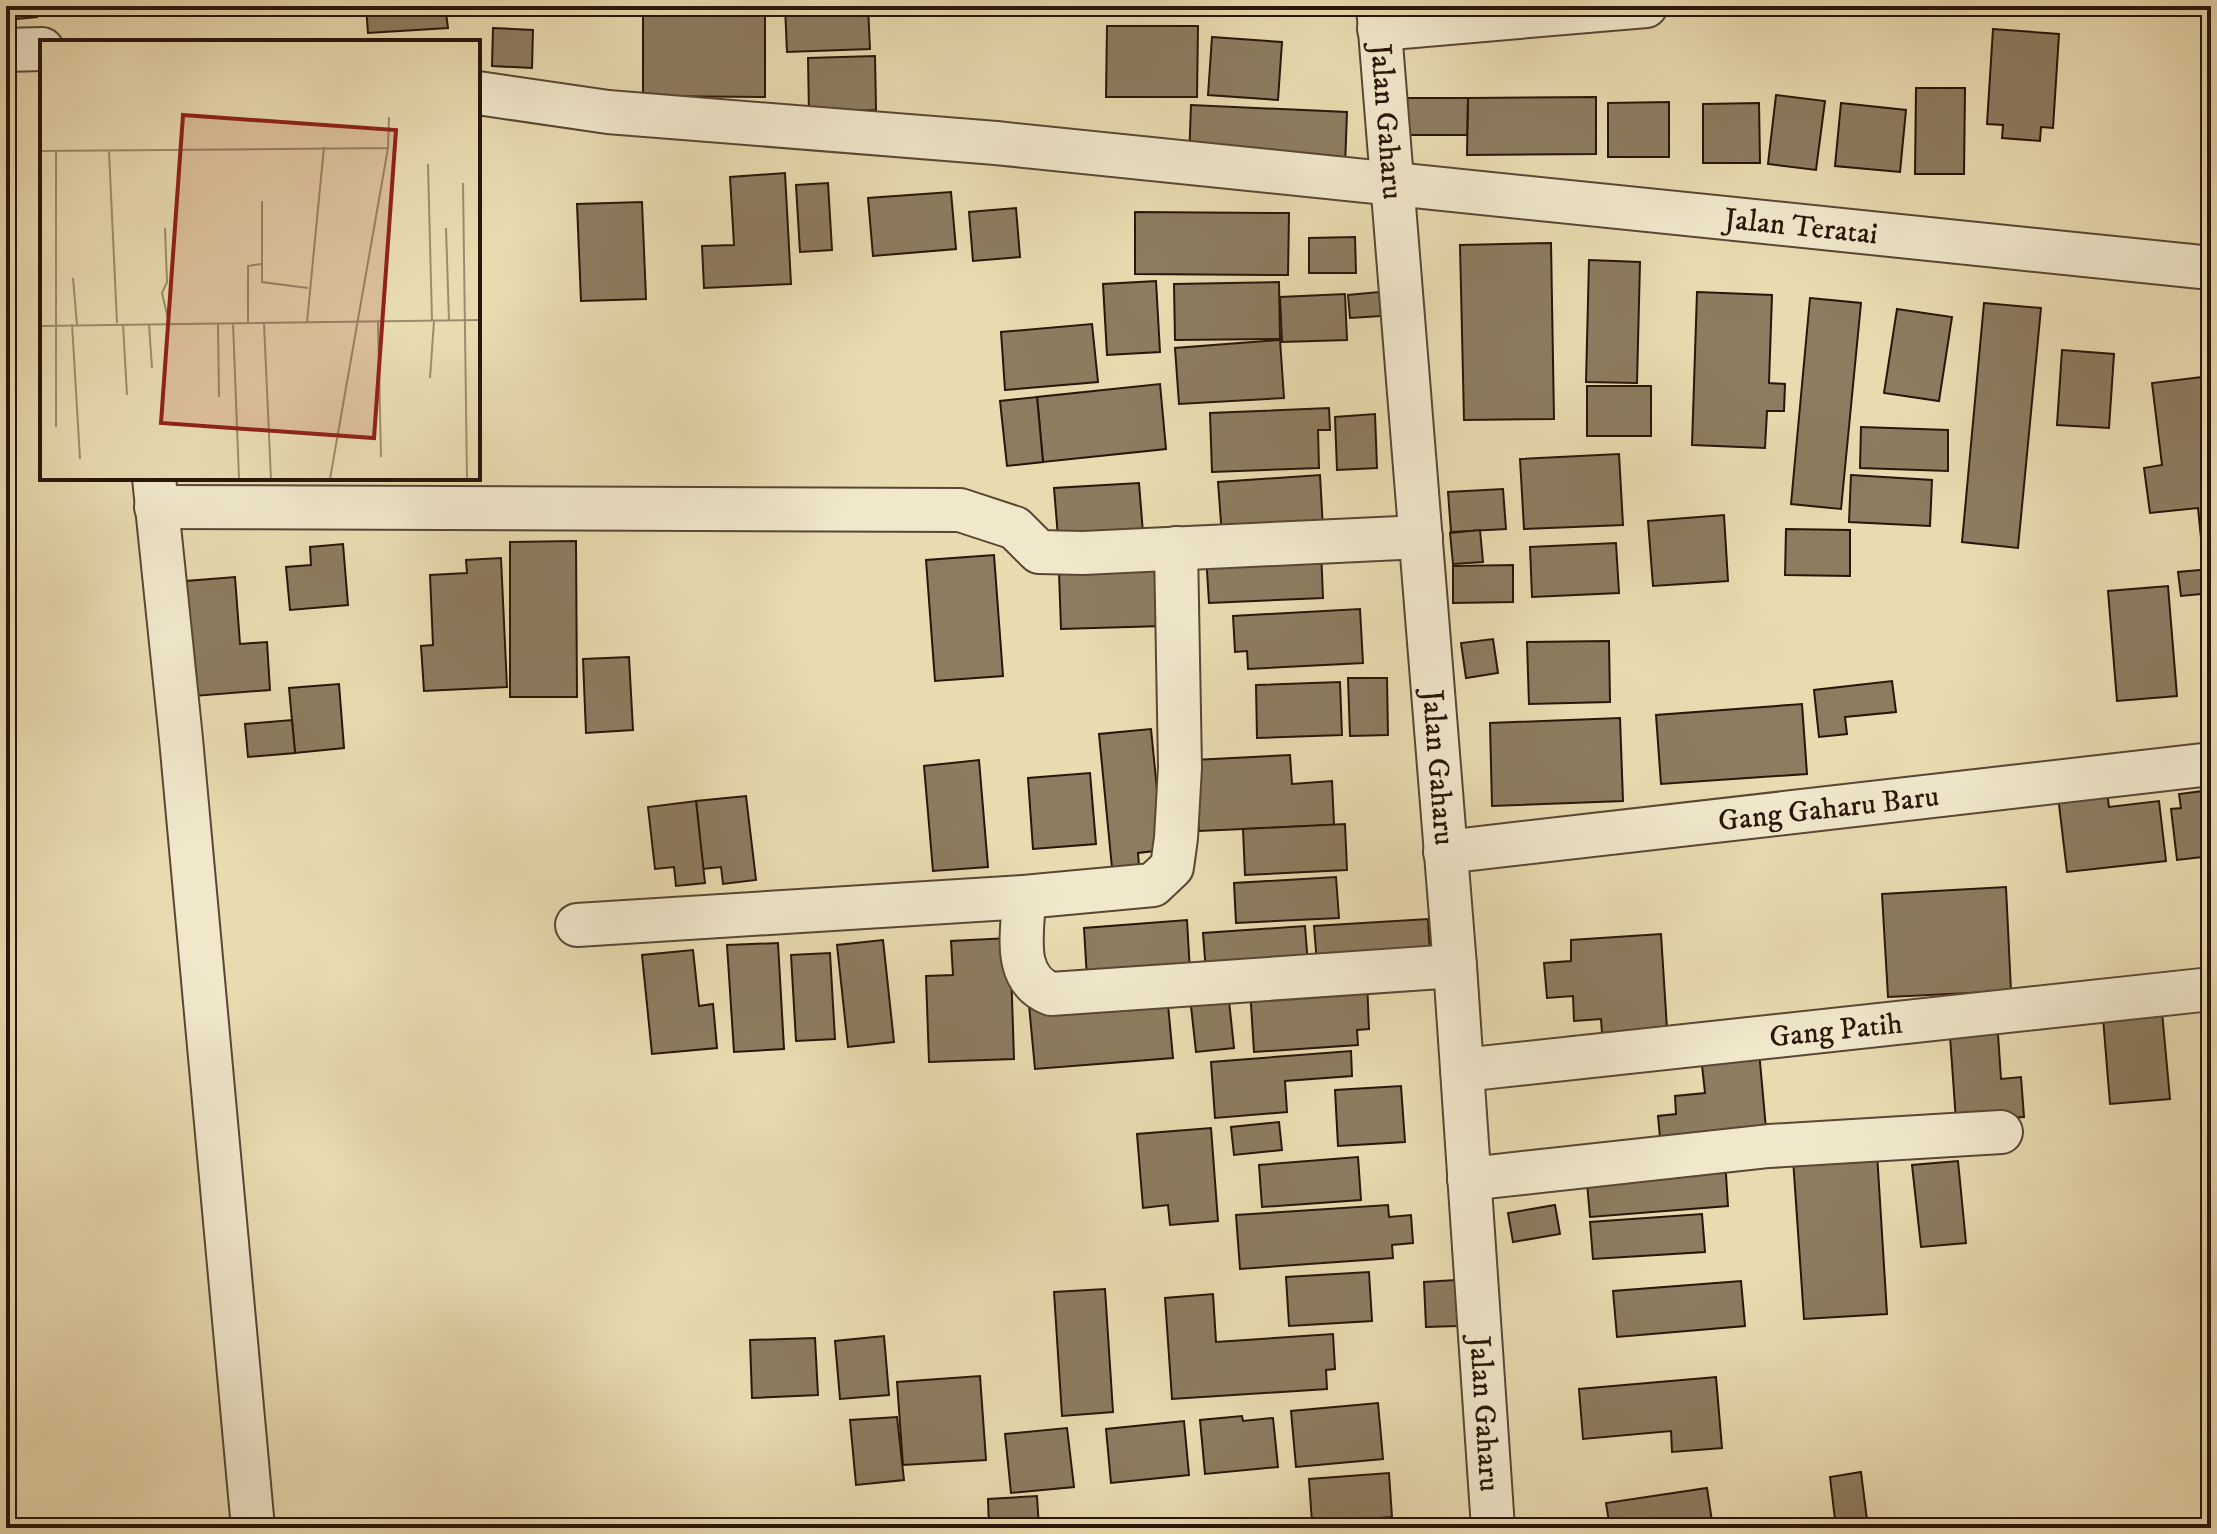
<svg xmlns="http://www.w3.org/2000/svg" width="2217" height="1534" viewBox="0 0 2217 1534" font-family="'IM FELL DW Pica',serif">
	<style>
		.building { fill: #8d7c60; stroke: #29150a; stroke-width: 2 }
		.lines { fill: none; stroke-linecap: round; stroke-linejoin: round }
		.minor-casing { stroke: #594634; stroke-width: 46 }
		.minor { stroke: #f1e8cc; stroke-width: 42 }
		.labels { text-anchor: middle; stroke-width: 6; stroke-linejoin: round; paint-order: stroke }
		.street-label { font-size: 30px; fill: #29150a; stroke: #f1e8cc }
		.inset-road { fill: none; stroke: #9c8c6e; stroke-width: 2 }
		.view { fill: #8f2418; fill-opacity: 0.15; stroke: #8f2418; stroke-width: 4 }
		.inset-edge { fill: none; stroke: #29150a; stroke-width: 4 }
	</style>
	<rect width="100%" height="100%" fill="#e9dbb0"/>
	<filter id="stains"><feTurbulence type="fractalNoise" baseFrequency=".0025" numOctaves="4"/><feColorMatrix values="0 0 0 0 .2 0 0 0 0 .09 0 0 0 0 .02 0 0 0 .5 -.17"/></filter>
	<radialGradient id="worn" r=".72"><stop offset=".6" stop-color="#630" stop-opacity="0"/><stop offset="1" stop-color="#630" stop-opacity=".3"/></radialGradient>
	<!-- building -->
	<g class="building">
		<polygon points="6,6 36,6 37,17 6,20"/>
		<polygon points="366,6 501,6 501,10 446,13 448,28 368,33"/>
		<polygon points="643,6 765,6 765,97 643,96"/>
		<polygon points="785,6 868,6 870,49 787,52"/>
		<polygon points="915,6 956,6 956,13 915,14"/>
		<polygon points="1084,6 1155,6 1155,7 1084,10"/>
		<polygon points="1107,26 1198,26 1197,97 1106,97"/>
		<polygon points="493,28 533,30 532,68 492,66"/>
		<polygon points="1993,29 2059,34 2053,128 2041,127 2040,141 2002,138 2003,125 1987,124"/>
		<polygon points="1212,37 1282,42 1278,100 1208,95"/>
		<polygon points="875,56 876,110 809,112 808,58"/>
		<polygon points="1916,88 1965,88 1964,174 1915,174"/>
		<polygon points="1776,95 1825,101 1816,170 1768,164"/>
		<polygon points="1596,97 1596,154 1467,155 1468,98"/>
		<polygon points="1402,98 1468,98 1467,135 1403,135"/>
		<polygon points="1669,102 1669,157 1608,157 1608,103"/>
		<polygon points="1759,103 1760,163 1703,163 1703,104"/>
		<polygon points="1841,103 1906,110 1900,172 1835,166"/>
		<polygon points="1191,105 1347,112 1345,167 1189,160"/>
		<polygon points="785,173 791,284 704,288 702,246 734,245 730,177"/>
		<polygon points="828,183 832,250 800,252 796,185"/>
		<polygon points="951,192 956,249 873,256 868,198"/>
		<polygon points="642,202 646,299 581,301 577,204"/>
		<polygon points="1016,208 1020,257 973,261 969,212"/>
		<polygon points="1135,212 1289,213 1288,275 1135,274"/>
		<polygon points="1355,237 1356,273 1309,273 1309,238"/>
		<polygon points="1551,243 1554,419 1464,420 1460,245"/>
		<polygon points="1589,260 1640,262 1637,383 1586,382"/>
		<polygon points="1156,281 1160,352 1107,355 1103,284"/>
		<polygon points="1279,282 1280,339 1175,340 1174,284"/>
		<polygon points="1379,292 1381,316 1350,318 1348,295"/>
		<polygon points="1697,292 1772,295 1769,383 1785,384 1784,411 1767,411 1765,448 1692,445"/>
		<polygon points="1345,294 1347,340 1282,342 1280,297"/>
		<polygon points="1810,298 1861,303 1841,509 1791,504"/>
		<polygon points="1984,303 2041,308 2018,548 1962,542"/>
		<polygon points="1897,309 1952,317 1939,401 1884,393"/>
		<polygon points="1092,324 1098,382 1005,390 1001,332"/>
		<polygon points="1280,340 1284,398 1179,404 1175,348"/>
		<polygon points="2062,350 2114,354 2109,428 2057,425"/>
		<polygon points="2211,376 2211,537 2201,538 2198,508 2150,513 2144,468 2162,465 2152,383"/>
		<polygon points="1160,384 1166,449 1043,462 1037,397"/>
		<rect x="1587" y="386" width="64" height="50"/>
		<polygon points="1037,397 1043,462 1007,466 1000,401"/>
		<polygon points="1329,408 1330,430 1318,430 1319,468 1212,472 1210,413"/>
		<polygon points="1375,414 1377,468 1337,470 1335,417"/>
		<polygon points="1861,427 1948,430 1948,471 1860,468"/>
		<polygon points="1619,454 1623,525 1524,529 1520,459"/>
		<polygon points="1320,475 1323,529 1222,536 1218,482"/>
		<polygon points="1851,475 1932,480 1930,526 1849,522"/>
		<polygon points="1139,483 1143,533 1058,537 1054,488"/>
		<polygon points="1503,489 1506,529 1451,532 1448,492"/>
		<polygon points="1724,515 1728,581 1653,586 1648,521"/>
		<polygon points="1786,529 1850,530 1850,576 1785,575"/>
		<polygon points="1480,530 1483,562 1453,564 1450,533"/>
		<polygon points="576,541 577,697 510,697 510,542"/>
		<polygon points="1616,543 1619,593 1532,597 1530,547"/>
		<polygon points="343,544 348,605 290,610 286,567 311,565 310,547"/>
		<polygon points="1321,549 1323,598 1209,603 1206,555"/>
		<polygon points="994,555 1003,676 935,681 926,560"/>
		<polygon points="501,558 507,687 424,691 421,646 433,645 430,575 467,573 466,560"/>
		<polygon points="1513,565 1513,602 1453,603 1453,566"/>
		<polygon points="2211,569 2211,593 2181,596 2178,572"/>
		<polygon points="1162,570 1163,626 1061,629 1059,572"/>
		<polygon points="235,577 240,644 267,642 270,690 194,696 186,581"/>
		<polygon points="2168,586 2177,696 2117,701 2108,591"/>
		<polygon points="1360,609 1363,663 1248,669 1247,651 1235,652 1233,616"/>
		<polygon points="1493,639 1498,673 1466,678 1461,643"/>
		<polygon points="1609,641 1610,702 1529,704 1527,642"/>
		<polygon points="629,657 633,730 586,733 583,659"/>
		<polygon points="1348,678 1387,678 1388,735 1350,736"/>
		<polygon points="1892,681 1896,712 1845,717 1847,734 1819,737 1814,690"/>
		<polygon points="1340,682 1342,735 1257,738 1256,685"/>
		<polygon points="339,684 344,748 295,753 289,688"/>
		<polygon points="1802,704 1807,774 1661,784 1656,715"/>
		<polygon points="1620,718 1623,801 1492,806 1490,723"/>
		<polygon points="292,720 295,753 248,757 245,724"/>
		<polygon points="1151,729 1163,850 1138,853 1139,865 1112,868 1099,734"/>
		<polygon points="1290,755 1292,784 1332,781 1334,825 1199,831 1194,760"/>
		<polygon points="979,760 988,867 933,871 924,766"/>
		<polygon points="1090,773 1096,844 1033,849 1028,778"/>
		<polygon points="2211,790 2211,856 2177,860 2171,809 2181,808 2179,794"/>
		<polygon points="2107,791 2109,807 2159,801 2166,861 2067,872 2058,796"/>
		<polygon points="746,796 756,880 723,884 721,867 703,869 696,801"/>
		<polygon points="696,801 705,883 676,886 674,867 655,869 648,807"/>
		<polygon points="1345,824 1347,870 1245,875 1243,829"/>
		<polygon points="1336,877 1339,918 1236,923 1234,883"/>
		<polygon points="2006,887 2011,991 1888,997 1882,894"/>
		<polygon points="1428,919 1430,955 1317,963 1314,926"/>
		<polygon points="1187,920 1190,972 1087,979 1084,928"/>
		<polygon points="1305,926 1308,965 1206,972 1203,933"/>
		<polygon points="1661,934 1667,1029 1602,1033 1601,1019 1574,1021 1573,996 1547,998 1544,963 1571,961 1571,940"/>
		<polygon points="1010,938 1014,1059 929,1062 926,976 953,975 951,941"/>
		<polygon points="883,940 894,1042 848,1047 837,945"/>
		<polygon points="778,943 784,1049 734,1052 727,945"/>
		<polygon points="693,950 699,1006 713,1004 717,1048 652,1054 642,955"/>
		<polygon points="830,953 835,1039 796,1041 791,955"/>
		<polygon points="1367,980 1369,1029 1357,1030 1358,1045 1254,1052 1250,988"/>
		<polygon points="1167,994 1173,1058 1035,1069 1029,1005"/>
		<polygon points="1229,1001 1234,1048 1196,1052 1191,1006"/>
		<polygon points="2206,1001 2211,1001 2211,1059"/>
		<polygon points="2162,1012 2170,1099 2110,1104 2103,1018"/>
		<polygon points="1997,1019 2001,1079 2021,1077 2024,1117 1956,1121 1949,1022"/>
		<polygon points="1351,1051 1352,1076 1285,1081 1287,1112 1215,1118 1211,1062"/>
		<polygon points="1759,1051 1767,1140 1661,1149 1658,1116 1676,1114 1675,1096 1705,1093 1701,1056"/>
		<polygon points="1401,1086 1405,1142 1338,1146 1335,1090"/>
		<polygon points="1279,1122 1282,1150 1234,1155 1231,1127"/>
		<polygon points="1211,1128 1218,1221 1170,1225 1168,1205 1143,1208 1137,1134"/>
		<polygon points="1877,1153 1887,1314 1804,1319 1793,1159"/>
		<polygon points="1358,1157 1361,1200 1262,1207 1259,1165"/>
		<polygon points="1725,1159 1728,1206 1590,1217 1586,1171"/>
		<polygon points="1958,1161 1966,1243 1921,1247 1912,1165"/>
		<polygon points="1388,1205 1389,1217 1411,1215 1413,1243 1392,1245 1393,1258 1240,1269 1236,1215"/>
		<polygon points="1555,1205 1560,1234 1513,1242 1508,1213"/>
		<polygon points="1702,1214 1705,1252 1593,1259 1590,1222"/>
		<polygon points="1369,1272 1372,1321 1289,1326 1286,1277"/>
		<polygon points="1455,1280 1458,1326 1426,1327 1424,1282"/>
		<polygon points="1741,1281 1745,1326 1617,1337 1613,1291"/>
		<polygon points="1105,1289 1113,1412 1062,1416 1054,1292"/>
		<polygon points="1213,1294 1216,1342 1333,1334 1335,1369 1326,1370 1327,1389 1172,1399 1165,1298"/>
		<polygon points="884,1336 889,1395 840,1399 835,1341"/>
		<polygon points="815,1338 818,1395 752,1398 750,1340"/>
		<polygon points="980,1376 986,1460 903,1465 897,1382"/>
		<polygon points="1716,1377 1722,1448 1672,1452 1671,1431 1583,1439 1579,1389"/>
		<polygon points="1378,1403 1383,1459 1296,1467 1291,1411"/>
		<polygon points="1242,1416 1243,1421 1273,1418 1278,1467 1205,1474 1200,1420"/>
		<polygon points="897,1417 904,1480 856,1485 850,1420"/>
		<polygon points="1184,1421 1189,1475 1111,1483 1106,1429"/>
		<polygon points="1067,1428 1074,1487 1011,1493 1005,1434"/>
		<polygon points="1861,1472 1868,1528 1836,1528 1830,1477"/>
		<polygon points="1389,1473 1392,1517 1312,1523 1309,1479"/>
		<polygon points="1707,1488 1713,1528 1610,1528 1606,1503"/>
		<polygon points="1037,1496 1039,1528 989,1528 988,1499"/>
	</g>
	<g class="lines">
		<!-- minor casing -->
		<g class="minor-casing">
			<g id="minor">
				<path id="s1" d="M 1378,6 L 1455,966 L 1493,1528"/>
				<polyline points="1379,29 1646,6"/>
				<polyline points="6,50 42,49"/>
				<path id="s2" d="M 478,93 L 608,112 L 996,143 L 2211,268"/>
				<polyline points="154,478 181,739 253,1528"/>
				<polyline points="156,507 960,510 1015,528 1039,552 1083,553 1421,537"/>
				<path id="s3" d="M 1445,852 L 2211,764"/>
				<path d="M 1024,897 C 1023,932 1011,978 1051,994 L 1455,966"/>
				<polyline points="577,925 1024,897 1153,885 1172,867 1176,838 1180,767 1176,548"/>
				<path id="s4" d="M 1462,1070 L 2211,989"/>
				<polyline points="1469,1179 1769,1146 2001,1132"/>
			</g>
		</g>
		<!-- minor -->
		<use href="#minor" class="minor"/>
	</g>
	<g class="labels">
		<!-- street labels -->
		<g class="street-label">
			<text dy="10" stroke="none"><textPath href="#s1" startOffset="116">Jalan Gaharu</textPath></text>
			<text dy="10" stroke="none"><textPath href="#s2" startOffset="1330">Jalan Teratai</textPath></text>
			<text dy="10" stroke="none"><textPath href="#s1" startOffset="764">Jalan Gaharu</textPath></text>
			<text dy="10" stroke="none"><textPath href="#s3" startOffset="386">Gang Gaharu Baru</textPath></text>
			<text dy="10" stroke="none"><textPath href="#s4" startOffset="376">Gang Patih</textPath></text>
			<text dy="10" stroke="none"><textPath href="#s1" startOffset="1412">Jalan Gaharu</textPath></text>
		</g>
	</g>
	<!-- overview -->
	<g transform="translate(40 40)">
		<rect width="440" height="440" fill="#e9dbb0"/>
		<path class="inset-road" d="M 0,111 L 348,108M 16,111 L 16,387M 69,111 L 77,283M 388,124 L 392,281M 423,143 L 427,439M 222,161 L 222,242 L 268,248M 125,188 L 127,242 L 122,253 L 129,283M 406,188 L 409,281M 33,238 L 37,285M 338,281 L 341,417M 267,282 L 284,107M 178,283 L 179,357M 193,283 L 199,439M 208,283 L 208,226 L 221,224M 224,283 L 231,439M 32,284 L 40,419M 83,284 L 87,355M 109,284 L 112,328M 0,286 L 440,280M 390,338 L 394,281M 290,439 L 348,108 L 349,77"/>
		<path class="view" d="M 143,75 L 356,90 L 334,398 L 121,383 Z"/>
		<rect width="440" height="440" class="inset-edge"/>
	</g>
	<!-- margin -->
	<rect width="2217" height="1534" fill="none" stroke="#e9dbb0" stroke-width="32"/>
	<rect x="8" y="8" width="2201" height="1518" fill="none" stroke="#29150a" stroke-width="4"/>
	<rect x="16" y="16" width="2185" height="1502" fill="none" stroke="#29150a" stroke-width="2"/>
	<rect width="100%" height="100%" filter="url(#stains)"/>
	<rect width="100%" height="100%" fill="url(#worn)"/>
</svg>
